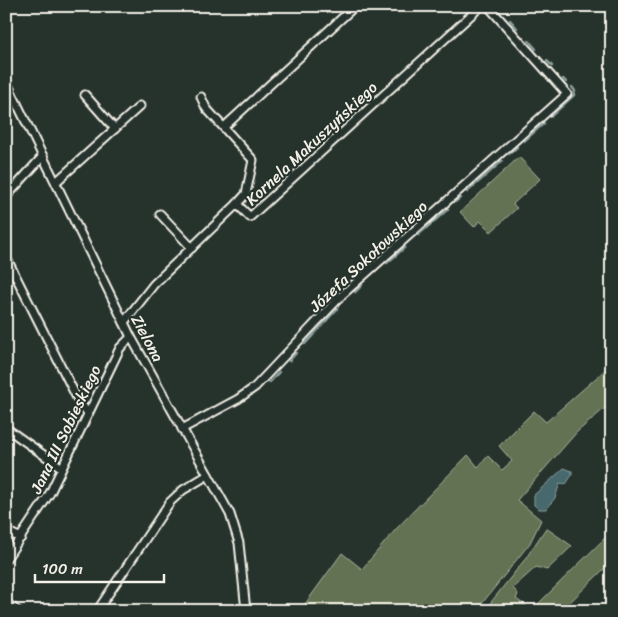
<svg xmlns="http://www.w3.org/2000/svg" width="618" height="617" viewBox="0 0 618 617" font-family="Sriracha,sans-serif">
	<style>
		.green { fill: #637253; stroke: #acb29e }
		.water { fill: #47686d; stroke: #8c9f9e }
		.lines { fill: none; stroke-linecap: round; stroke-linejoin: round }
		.stream { stroke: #8c9f9e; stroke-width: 2.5 }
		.street-casing { stroke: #f4f1e8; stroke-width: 11 }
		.street { stroke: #26332d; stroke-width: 7 }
		.labels { text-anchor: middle; stroke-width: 4.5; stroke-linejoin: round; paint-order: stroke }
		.street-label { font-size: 16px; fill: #f4f1e8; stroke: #26332d }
	</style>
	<rect width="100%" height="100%" fill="#26332d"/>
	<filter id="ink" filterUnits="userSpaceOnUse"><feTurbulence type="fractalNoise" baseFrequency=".02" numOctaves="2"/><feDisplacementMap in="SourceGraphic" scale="10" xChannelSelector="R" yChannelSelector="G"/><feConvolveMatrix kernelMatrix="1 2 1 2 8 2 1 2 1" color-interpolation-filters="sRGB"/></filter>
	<g filter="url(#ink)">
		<!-- green -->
		<g class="green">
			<polygon points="519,157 540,179 513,204 517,208 491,232 480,221 474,227 460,212"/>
			<polygon points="606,369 612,376 612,402 577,432 517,500 541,520 530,543 476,611 300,611 342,553 362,569 397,528 468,455 478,467 488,456 502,470 512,461 499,446 534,411 546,422"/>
			<polygon points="546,528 572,546 547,570 536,567 513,588 518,594 516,599 532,610 612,531 612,561 561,611 484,611 526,558"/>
		</g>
		<!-- water -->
		<polygon class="water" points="564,468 572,471 572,475 566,484 560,483 555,498 546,509 539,509 534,505 534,495"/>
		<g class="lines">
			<!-- stream -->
			<g class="stream">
				<polyline points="497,6 499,8"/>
				<polyline points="510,20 517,28"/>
				<polyline points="529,41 536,49"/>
				<polyline points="547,61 552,66"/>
				<polyline points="563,79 566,82"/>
				<polyline points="551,116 574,95 575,91 572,87"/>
				<polyline points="524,141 544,123"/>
				<polyline points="509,154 517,147"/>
				<polyline points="467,192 502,161"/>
				<polyline points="455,202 460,198"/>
				<polyline points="418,235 448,209"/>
				<polyline points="387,263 405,247"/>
				<polyline points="355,292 362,285"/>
				<polyline points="305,344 337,309"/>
				<polyline points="289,361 296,353"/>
				<polyline points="270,382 279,372"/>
			</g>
			<!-- street casing -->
			<g class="street-casing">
				<g id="street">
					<polyline points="6,81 131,337 230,514 239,543 246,611"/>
					<polyline points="85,95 115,129"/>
					<polyline points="201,97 206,108 253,160 246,194 237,204"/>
					<polyline points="224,127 355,6"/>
					<polyline points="56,182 140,106"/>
					<polyline points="6,197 43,156"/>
					<polyline points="160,214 192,248"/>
					<polyline points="6,257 79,402 88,413"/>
					<polyline points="124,322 154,284 237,204 250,217 481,6"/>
					<polyline points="6,428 62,468"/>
					<polyline points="182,429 238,399 255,387 342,295 567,94 488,6"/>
					<polyline points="6,531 21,538"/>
					<polyline points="6,559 50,493 120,348 131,337"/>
					<polyline points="6,603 18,611"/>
					<polyline points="97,611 170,502 183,490 208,475"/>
				</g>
			</g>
			<!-- street -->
			<use href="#street" class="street"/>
		</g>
	</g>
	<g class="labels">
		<!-- street labels -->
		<g class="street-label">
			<text transform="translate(311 143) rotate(-43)" y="6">Kornela Makuszyńskiego</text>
			<text transform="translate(368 256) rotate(-43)" y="6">Józefa Sokołowskiego</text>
			<text transform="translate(148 338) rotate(62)" y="6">Zielona</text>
			<text transform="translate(65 429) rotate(-64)" y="6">Jana III Sobieskiego</text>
		</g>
	</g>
	<!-- margin -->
	<rect width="618" height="617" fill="none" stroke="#26332d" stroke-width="25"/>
	<rect x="12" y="12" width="593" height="592" fill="none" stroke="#f4f1e8" stroke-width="2" filter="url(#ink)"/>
	<!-- scale -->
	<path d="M35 574v8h129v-8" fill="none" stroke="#f4f1e8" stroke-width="2.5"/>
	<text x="42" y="574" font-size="15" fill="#f4f1e8" stroke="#26332d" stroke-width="4" paint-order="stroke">100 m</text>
</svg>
